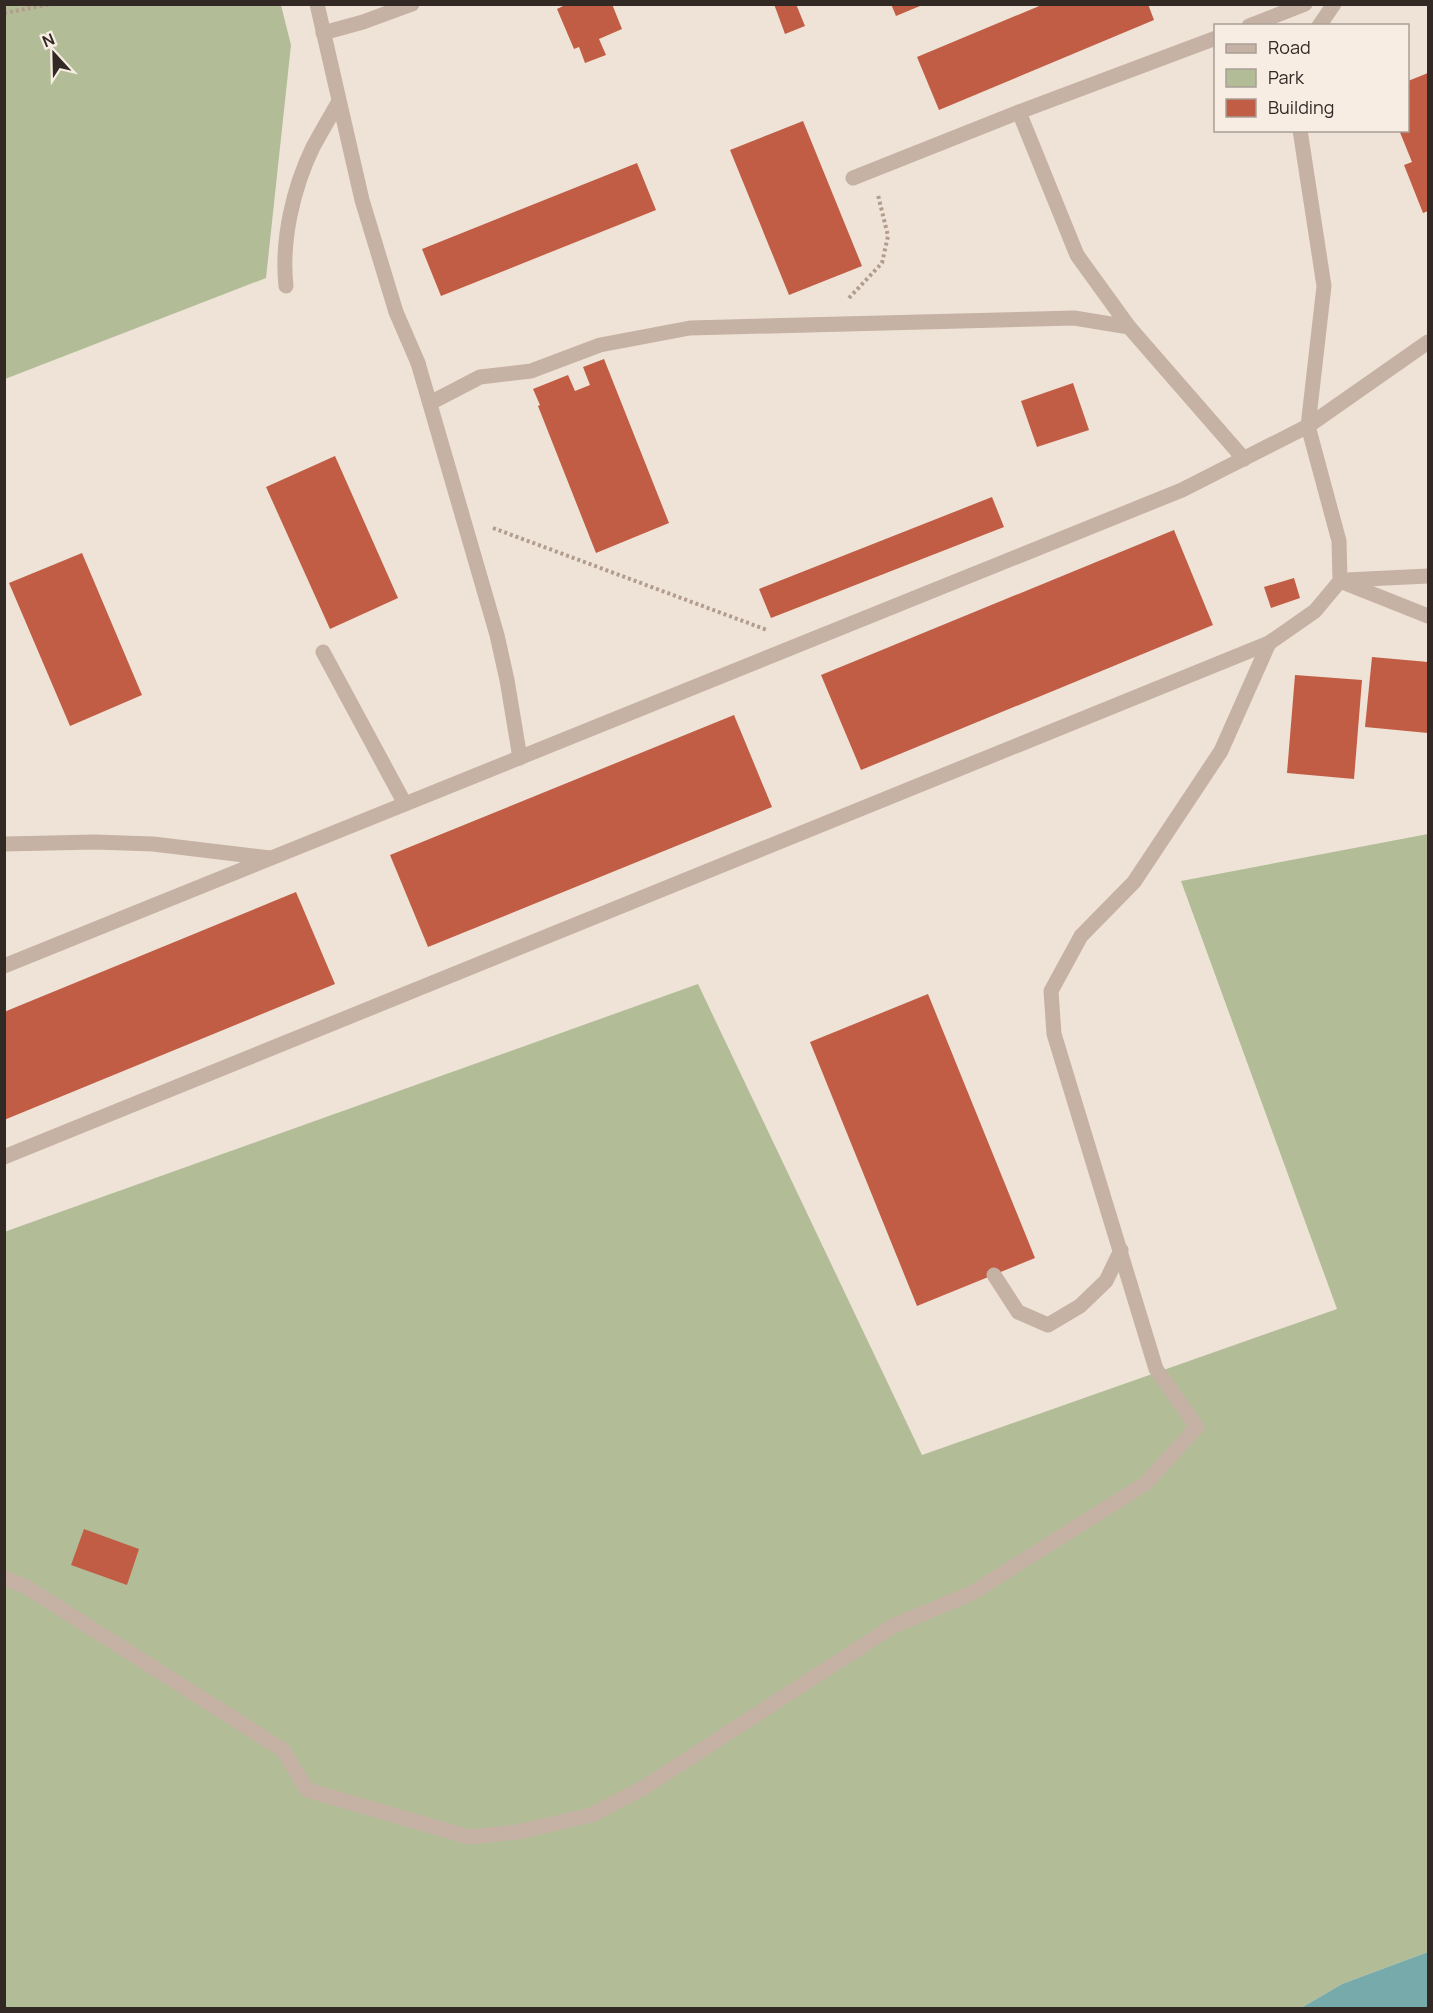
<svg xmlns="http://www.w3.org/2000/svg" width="1433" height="2013" viewBox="0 0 1433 2013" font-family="Manrope,sans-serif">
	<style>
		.green { fill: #b2bd98 }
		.water { fill: #77abab }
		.building { fill: #c15d44 }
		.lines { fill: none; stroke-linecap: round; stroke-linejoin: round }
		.path { stroke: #b29c8e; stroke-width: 4; stroke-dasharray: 3 3; stroke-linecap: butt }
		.service { stroke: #c6b2a4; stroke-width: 15 }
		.minor { stroke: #c6b2a4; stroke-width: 15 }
	</style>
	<rect width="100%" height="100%" fill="#efe3d7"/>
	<!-- green -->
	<g class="green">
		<polygon points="5,4 281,5 291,45 266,278 5,379"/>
		<polygon points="1428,834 1428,1952 1342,1984 1301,2008 5,2008 4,1232 698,984 922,1455 1337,1309 1181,881"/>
	</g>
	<!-- water -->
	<polygon class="water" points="1428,1952 1428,2008 1301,2008 1342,1984"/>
	<!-- building -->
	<g class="building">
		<polygon points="567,4 612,4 622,29 599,39 606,55 585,63 579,47 574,49 557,9"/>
		<polygon points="774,4 796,4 805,26 785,34"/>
		<polygon points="891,4 919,4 920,6 896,16"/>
		<polygon points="1044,4 1148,4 1154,20 939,110 917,57"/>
		<polygon points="1428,73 1428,211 1423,213 1404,165 1412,162 1399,130 1408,130 1408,81"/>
		<polygon points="803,121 862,266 789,295 730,150"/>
		<polygon points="637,163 656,210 441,296 422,249"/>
		<polygon points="604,359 669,523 596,553 538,406 540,405 533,389 568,375 575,391 590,385 583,367"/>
		<polygon points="1073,383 1089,430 1037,447 1021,401"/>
		<polygon points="335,456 398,598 330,629 266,487"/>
		<polygon points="992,497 1004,527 771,618 759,589"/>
		<polygon points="1174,530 1213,625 861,770 821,675"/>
		<polygon points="82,553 142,695 70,726 9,583"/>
		<polygon points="1294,578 1300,598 1271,608 1264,587"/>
		<polygon points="1372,657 1428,662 1428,733 1365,727"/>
		<polygon points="1295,675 1362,680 1354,779 1287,773"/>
		<polygon points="734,715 772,807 428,947 390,855"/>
		<polygon points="296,892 335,984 4,1120 4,1012"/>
		<polygon points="928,994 1035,1258 917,1306 810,1042"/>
		<polygon points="84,1529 139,1549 127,1585 71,1565"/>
	</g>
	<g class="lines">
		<!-- path -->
		<g class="path">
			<polyline points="4,13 51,4"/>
			<polyline points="849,298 882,263 888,236 878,195"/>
			<polyline points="493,528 767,630"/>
		</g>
		<!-- service -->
		<g class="service">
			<polyline points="1249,26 1305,4"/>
			<polyline points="1319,26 1334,4"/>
			<polyline points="853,178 1019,112"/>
			<path d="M 286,286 C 281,241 293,188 313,147 C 321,132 330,117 338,103"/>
			<polyline points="1129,327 1077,255 1019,112 1216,38"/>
			<polyline points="418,363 497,635 507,680 520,758"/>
			<polyline points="430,403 480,377 531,371 600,345 690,328 1074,318 1129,327 1244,459"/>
			<polyline points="1346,580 1428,576"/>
			<polyline points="1340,581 1428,616"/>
			<polyline points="323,652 405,804"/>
			<polyline points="4,844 95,842 153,844 270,858"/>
			<polyline points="4,966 1182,490 1308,426 1428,342"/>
			<polyline points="4,1157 1269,643 1315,611 1340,581 1339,541 1308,426 1324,286 1300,130"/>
			<polyline points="994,1275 1018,1312 1048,1325 1080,1306 1106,1281 1121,1250"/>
			<polyline points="4,1578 25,1586 283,1750 307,1790 469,1837 518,1832 591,1815 643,1788 893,1626 972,1593 1146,1483 1197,1427 1156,1369 1054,1034 1051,991 1081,936 1134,882 1221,751 1269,643"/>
		</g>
		<!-- minor -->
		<g class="minor">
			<polyline points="317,4 362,200 396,312 418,363"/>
			<polyline points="323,33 363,22 412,4"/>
		</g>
	</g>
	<!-- border -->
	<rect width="1433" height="2013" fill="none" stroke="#322925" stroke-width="12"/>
	<!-- legend -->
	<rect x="1214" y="24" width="195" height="108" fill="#f8ede3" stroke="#a99f97" stroke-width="1.5"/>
	<rect x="1226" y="44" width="30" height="9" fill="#c6b2a4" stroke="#a99f97" stroke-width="1.5"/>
	<text x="1268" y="54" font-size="18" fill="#322925">Road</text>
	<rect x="1226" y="69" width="30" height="18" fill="#b2bd98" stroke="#a99f97" stroke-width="1.5"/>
	<text x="1268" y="84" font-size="18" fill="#322925">Park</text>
	<rect x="1226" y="99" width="30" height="18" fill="#c15d44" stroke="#a99f97" stroke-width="1.5"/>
	<text x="1268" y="114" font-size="18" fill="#322925">Building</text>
	<!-- north arrow -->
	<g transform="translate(54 54) rotate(338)" stroke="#f8ede3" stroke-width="4.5" paint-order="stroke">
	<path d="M0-4.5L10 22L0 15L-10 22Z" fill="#322925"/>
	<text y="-9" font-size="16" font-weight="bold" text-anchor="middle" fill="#322925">N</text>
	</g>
</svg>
